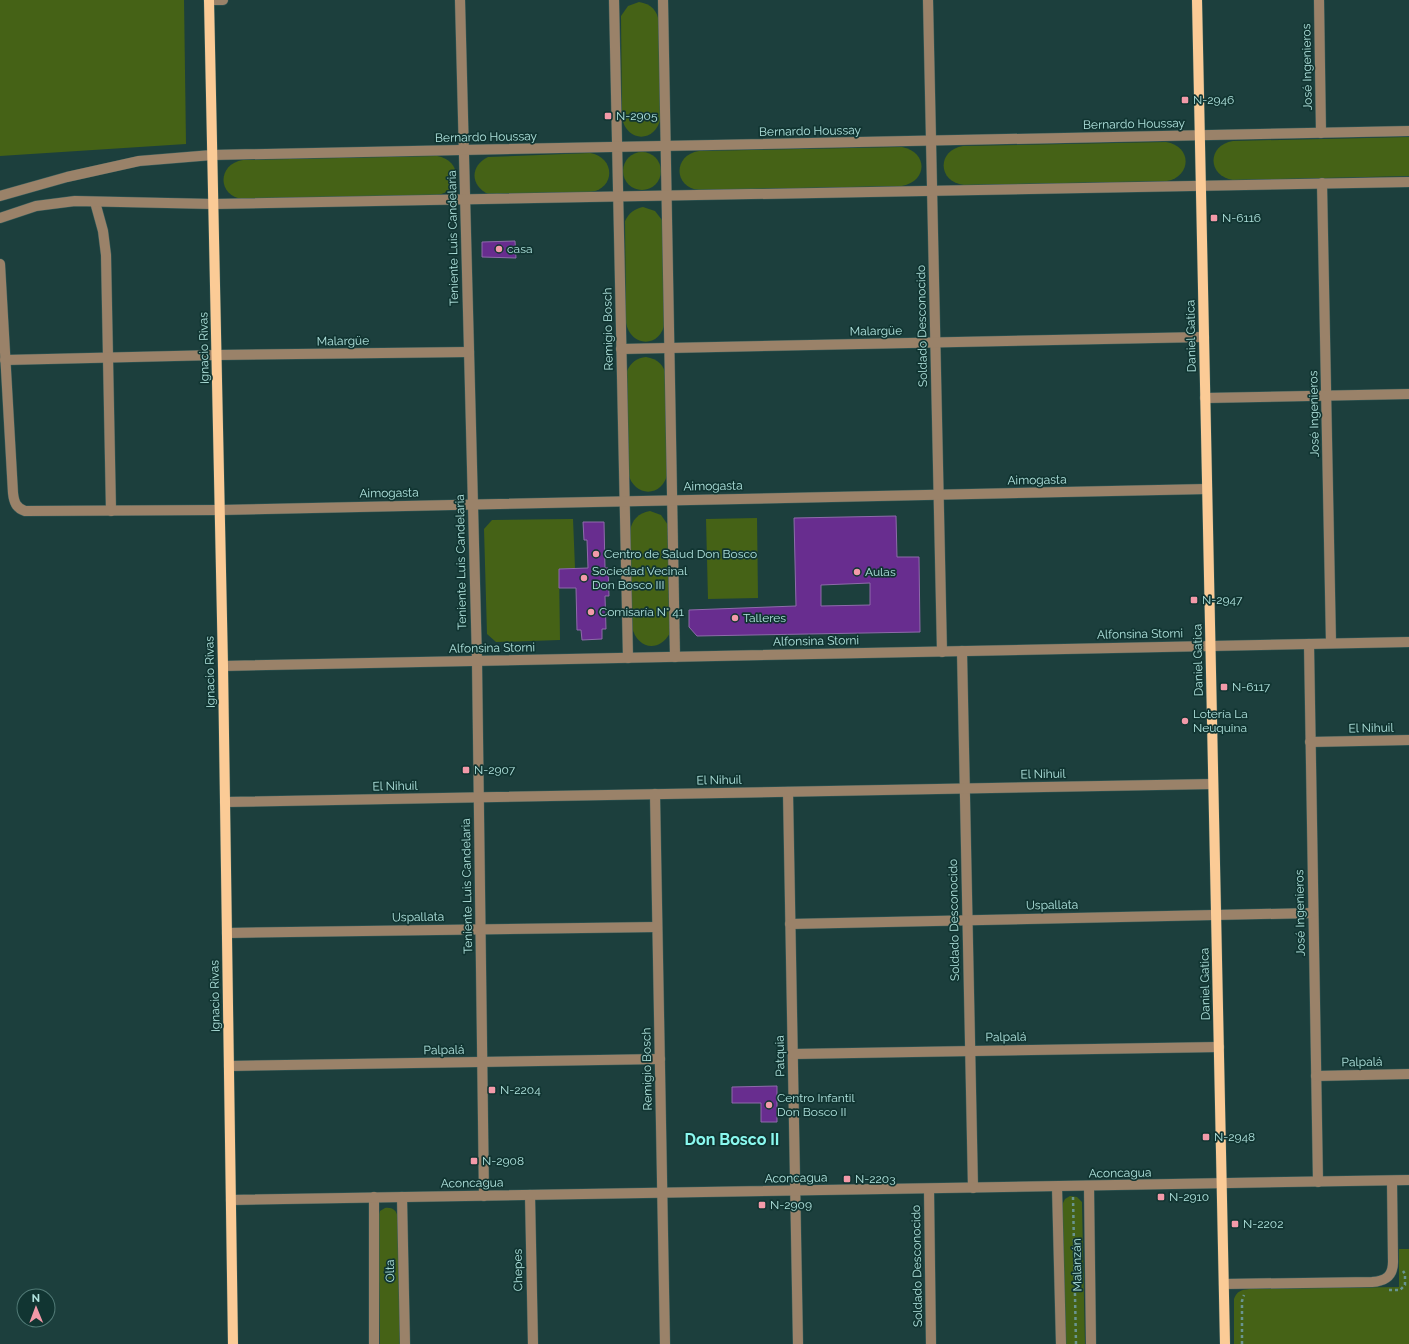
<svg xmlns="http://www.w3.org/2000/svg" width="1409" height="1344" viewBox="0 0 1409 1344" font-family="Raleway,sans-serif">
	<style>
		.green { fill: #456216 }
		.building { fill: #682d8f; stroke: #8e6bab; fill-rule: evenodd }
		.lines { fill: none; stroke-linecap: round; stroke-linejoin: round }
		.minor-casing { stroke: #375c5a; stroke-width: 11 }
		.major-casing { stroke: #375c5a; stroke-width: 11 }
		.path { stroke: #699490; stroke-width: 2.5; stroke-dasharray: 3 3; stroke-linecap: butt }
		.minor { stroke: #9a8269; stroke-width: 10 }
		.major { stroke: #fbcb96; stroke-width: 10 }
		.poi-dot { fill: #f39aa9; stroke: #113532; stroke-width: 1.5 }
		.labels { text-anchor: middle; stroke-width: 3.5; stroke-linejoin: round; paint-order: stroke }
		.street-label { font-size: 12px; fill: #b0e2dd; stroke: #113532 }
		.poi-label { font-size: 12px; fill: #b0e2dd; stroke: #113532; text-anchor: start }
		.district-label { font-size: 16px; font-weight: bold; fill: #8af8ef; stroke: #113532 }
	</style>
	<rect width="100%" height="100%" fill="#1c3f3d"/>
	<!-- green -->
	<g class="green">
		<polygon points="0,0 184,0 186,144 0,156"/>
		<path d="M 639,2 C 651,4 657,10 659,22 L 661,117 C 656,143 627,143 622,118 L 621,16 L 628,6 Z"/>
		<path d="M 1409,137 L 1409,176 L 1233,180 C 1207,176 1207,145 1233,141 Z"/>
		<path d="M 1166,142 C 1192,146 1192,176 1167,181 L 964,185 C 937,182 937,150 963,146 Z"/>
		<path d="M 902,147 C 928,152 928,181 902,186 L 699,190 C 673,187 673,155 699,151 Z"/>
		<circle cx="642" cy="171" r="19"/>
		<path d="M 590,153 C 615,157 616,188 591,192 L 488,194 C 470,185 470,166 488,157 Z"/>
		<path d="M 437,156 C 462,160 463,190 437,195 L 243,199 C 217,196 217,164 243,160 Z"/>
		<path d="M 643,207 L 655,211 L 662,220 L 665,322 C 661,348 631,348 626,323 L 625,221 C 629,213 634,209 643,207 Z"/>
		<path d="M 646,357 C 658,359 664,365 666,376 L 668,472 C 663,498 634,498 628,473 L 627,371 C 631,362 637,358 646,357 Z"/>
		<path d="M 650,511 L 661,515 L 668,525 L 670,633 C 659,653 637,649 632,627 L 630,531 C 632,520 638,513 650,511 Z"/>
		<polygon points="757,518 758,598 708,599 706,519"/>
		<polygon points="573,519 575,568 559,569 560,640 496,642 487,634 484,529 492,520"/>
		<polygon points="1070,1196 1077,1197 1082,1202 1082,1205 1085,1344 1065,1344 1062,1205 1065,1199"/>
		<path d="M 385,1208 C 392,1207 396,1210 398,1217 L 400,1344 L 380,1344 L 378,1217 L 380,1211 Z"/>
		<path d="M 1399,1249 L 1409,1249 L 1409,1344 L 1234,1344 L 1234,1299 C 1237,1291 1241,1290 1249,1289 L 1399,1287 Z"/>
	</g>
	<!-- building -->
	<g class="building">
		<polygon points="515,241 516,258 482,257 482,242"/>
		<path d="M 896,516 L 897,557 L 919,557 L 920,632 L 697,636 L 689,627 L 689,610 L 796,606 L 794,518 ZM 870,583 L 870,605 L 821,606 L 821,585 Z"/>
		<polygon points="583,522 604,522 605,568 608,568 609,596 605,596 606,629 602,629 602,639 582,640 581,630 577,630 576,588 559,588 559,569 588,568 587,540 584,540"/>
		<polygon points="777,1086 777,1122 761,1122 761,1103 732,1103 732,1087"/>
	</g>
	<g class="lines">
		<!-- minor casing -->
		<g class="minor-casing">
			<g id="minor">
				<polyline points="209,0 223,0"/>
				<polyline points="460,0 477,661 484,1196"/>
				<polyline points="614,0 628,658"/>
				<polyline points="663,0 675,657"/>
				<polyline points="928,0 942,652"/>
				<polyline points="1319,0 1321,133"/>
				<polyline points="1322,183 1331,643"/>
				<polyline points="0,196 67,177 139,161 212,155 1409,131"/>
				<polyline points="95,202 103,231 106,255 111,511"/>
				<polyline points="0,218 36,206 75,201 213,204 1409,182"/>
				<path d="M 0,264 L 13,493 C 14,502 16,508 25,511 L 220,510 L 1207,489"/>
				<polyline points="621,349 1204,337"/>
				<polyline points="5,360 217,355 469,352"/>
				<polyline points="1205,398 1409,394"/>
				<polyline points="1309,644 1318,1182"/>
				<polyline points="962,651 973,1188"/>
				<polyline points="223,666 1409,642"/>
				<polyline points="1310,742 1409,740"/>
				<polyline points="788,792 798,1344"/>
				<polyline points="655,794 665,1344"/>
				<polyline points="225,802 1213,784"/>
				<polyline points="790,924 1313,913"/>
				<polyline points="227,933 657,927"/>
				<polyline points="793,1054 1219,1047"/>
				<polyline points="229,1066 660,1059"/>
				<polyline points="1316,1076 1409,1074"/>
				<polyline points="1089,1186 1091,1344"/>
				<polyline points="1057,1187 1061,1344"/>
				<polyline points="929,1189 931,1344"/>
				<polyline points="530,1195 533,1344"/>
				<polyline points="374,1197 374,1344"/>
				<polyline points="402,1197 405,1344"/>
				<polyline points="231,1200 1409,1180"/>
				<path d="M 1224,1284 L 1372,1282 C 1386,1281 1393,1276 1393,1262 L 1392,1181"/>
			</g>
		</g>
		<!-- major casing -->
		<g class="major-casing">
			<g id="major">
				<polyline points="209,0 223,666 233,1344"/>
				<polyline points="1197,0 1225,1344"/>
			</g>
		</g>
		<!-- path -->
		<g class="path">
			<polyline points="1073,1197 1076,1344"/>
			<polyline points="1389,1290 1400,1290 1405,1285 1405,1274 1403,1271"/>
			<polyline points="1242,1344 1242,1301 1244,1295"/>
		</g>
		<!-- minor -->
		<use href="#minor" class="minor"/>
		<!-- major -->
		<use href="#major" class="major"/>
	</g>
	<!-- markers -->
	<g class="poi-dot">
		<rect x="1181" y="96" width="8" height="8" rx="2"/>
		<rect x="604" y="112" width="8" height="8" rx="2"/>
		<rect x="1210" y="214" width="8" height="8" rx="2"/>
		<circle cx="499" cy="249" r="4"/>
		<circle cx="596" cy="554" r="4"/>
		<circle cx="857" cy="572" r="4"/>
		<circle cx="584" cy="578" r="4"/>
		<rect x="1190" y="596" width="8" height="8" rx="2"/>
		<circle cx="591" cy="612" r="4"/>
		<circle cx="735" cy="618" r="4"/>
		<rect x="1220" y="683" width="8" height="8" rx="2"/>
		<circle cx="1185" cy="721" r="4"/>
		<rect x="462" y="766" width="8" height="8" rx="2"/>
		<rect x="488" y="1086" width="8" height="8" rx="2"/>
		<circle cx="769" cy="1105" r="4"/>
		<rect x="1202" y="1133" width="8" height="8" rx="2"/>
		<rect x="470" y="1157" width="8" height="8" rx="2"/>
		<rect x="843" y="1175" width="8" height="8" rx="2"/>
		<rect x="1157" y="1193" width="8" height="8" rx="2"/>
		<rect x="758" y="1201" width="8" height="8" rx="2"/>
		<rect x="1231" y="1220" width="8" height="8" rx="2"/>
	</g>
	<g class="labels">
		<!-- street labels -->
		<g class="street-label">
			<text transform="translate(1307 67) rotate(-91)" y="4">José Ingenieros</text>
			<text transform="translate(1134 124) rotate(-1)" y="4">Bernardo Houssay</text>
			<text transform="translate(810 131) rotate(-1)" y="4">Bernardo Houssay</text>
			<text transform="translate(486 137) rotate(-1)" y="4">Bernardo Houssay</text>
			<text transform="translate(453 238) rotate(-91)" y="4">Teniente Luis Candelaria</text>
			<text transform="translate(922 326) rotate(-91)" y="4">Soldado Desconocido</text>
			<text transform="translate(608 329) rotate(-91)" y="4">Remigio Bosch</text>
			<text transform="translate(876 331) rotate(-1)" y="4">Malargüe</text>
			<text transform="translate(1191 336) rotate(-91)" y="4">Daniel Gatica</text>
			<text transform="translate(343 341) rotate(-1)" y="4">Malargüe</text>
			<text transform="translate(204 348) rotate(-91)" y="4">Ignacio Rivas</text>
			<text transform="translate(1314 414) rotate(-91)" y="4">José Ingenieros</text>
			<text transform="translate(1037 480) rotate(-1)" y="4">Aimogasta</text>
			<text transform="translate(713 486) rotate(-1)" y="4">Aimogasta</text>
			<text transform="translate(389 493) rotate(-1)" y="4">Aimogasta</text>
			<text transform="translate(461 562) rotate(-91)" y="4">Teniente Luis Candelaria</text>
			<text transform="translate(1140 634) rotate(-1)" y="4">Alfonsina Storni</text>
			<text transform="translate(816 641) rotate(-1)" y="4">Alfonsina Storni</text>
			<text transform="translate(492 648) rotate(-1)" y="4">Alfonsina Storni</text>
			<text transform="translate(1198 660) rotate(-91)" y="4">Daniel Gatica</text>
			<text transform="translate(210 672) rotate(-91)" y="4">Ignacio Rivas</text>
			<text transform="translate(1371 728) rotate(-1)" y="4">El Nihuil</text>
			<text transform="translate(1043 774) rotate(-1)" y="4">El Nihuil</text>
			<text transform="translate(719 780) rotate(-1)" y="4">El Nihuil</text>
			<text transform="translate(395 786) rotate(-1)" y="4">El Nihuil</text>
			<text transform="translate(467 886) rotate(-91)" y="4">Teniente Luis Candelaria</text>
			<text transform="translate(1052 905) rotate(-1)" y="4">Uspallata</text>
			<text transform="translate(1300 913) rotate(-91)" y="4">José Ingenieros</text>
			<text transform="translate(418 917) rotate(-1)" y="4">Uspallata</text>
			<text transform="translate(954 920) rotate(-91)" y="4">Soldado Desconocido</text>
			<text transform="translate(1205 984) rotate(-91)" y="4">Daniel Gatica</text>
			<text transform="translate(215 996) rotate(-91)" y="4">Ignacio Rivas</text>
			<text transform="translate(1006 1037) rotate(-1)" y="4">Palpalá</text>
			<text transform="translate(444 1050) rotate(-1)" y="4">Palpalá</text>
			<text transform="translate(780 1056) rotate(-91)" y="4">Patquia</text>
			<text transform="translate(1362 1062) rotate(-1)" y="4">Palpalá</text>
			<text transform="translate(647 1069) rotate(-91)" y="4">Remigio Bosch</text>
			<text transform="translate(1120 1173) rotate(-1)" y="4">Aconcagua</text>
			<text transform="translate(796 1178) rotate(-1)" y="4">Aconcagua</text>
			<text transform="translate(472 1183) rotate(-1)" y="4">Aconcagua</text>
			<text transform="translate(1077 1265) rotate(-91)" y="4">Malanzán</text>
			<text transform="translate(917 1266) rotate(-91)" y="4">Soldado Desconocido</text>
			<text transform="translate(518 1270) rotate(-91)" y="4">Chepes</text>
			<text transform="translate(390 1271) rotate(-91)" y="4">Olta</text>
		</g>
		<!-- poi labels -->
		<g class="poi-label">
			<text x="1193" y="104">N-2946</text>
			<text x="616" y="120">N-2905</text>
			<text x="1222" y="222">N-6116</text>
			<text x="507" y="253">casa</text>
			<text x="604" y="558">Centro de Salud Don Bosco</text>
			<text x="592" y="575">Sociedad Vecinal<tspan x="592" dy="14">Don Bosco III</tspan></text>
			<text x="865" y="576">Aulas</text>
			<text x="1202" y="604">N-2947</text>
			<text x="599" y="616">Comisaría N° 41</text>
			<text x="743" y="622">Talleres</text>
			<text x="1232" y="691">N-6117</text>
			<text x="1193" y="718">Lotería La<tspan x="1193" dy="14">Neuquina</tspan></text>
			<text x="474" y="774">N-2907</text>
			<text x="500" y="1094">N-2204</text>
			<text x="777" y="1102">Centro Infantil<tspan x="777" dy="14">Don Bosco II</tspan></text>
			<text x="1214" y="1141">N-2948</text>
			<text x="482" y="1165">N-2908</text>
			<text x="855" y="1183">N-2203</text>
			<text x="1169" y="1201">N-2910</text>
			<text x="770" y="1209">N-2909</text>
			<text x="1243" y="1228">N-2202</text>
		</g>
		<!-- district labels -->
		<g class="district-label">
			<text x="732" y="1145">Don Bosco II</text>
		</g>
	</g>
	<!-- north arrow -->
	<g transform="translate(36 1308) rotate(359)"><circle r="19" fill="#113532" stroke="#517a76"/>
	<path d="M0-3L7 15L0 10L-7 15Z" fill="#f39aa9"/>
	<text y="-6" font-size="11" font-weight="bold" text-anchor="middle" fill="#b0e2dd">N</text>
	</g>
</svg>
